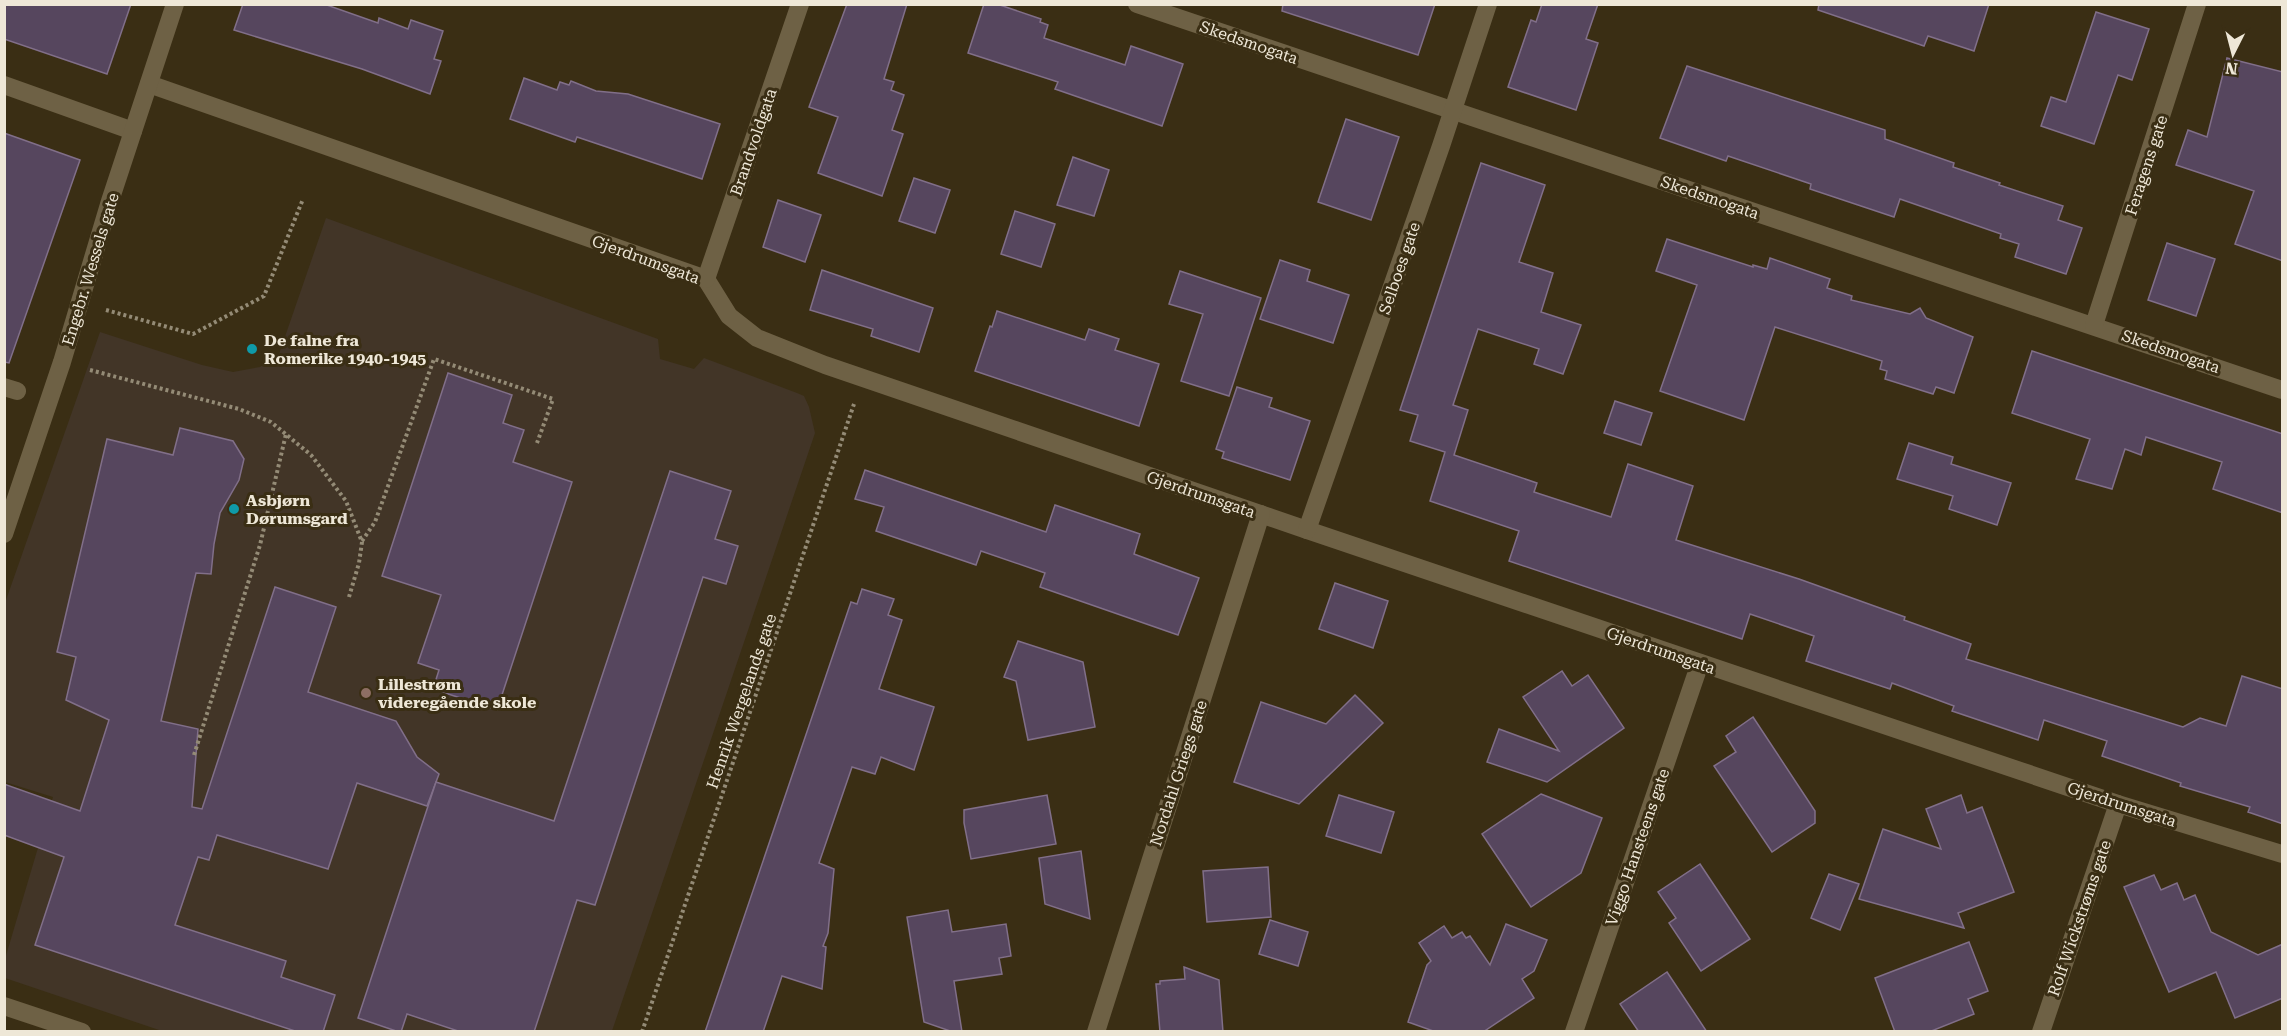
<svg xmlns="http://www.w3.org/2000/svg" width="2287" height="1036" viewBox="0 0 2287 1036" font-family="'Roboto Serif',serif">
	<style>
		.education { fill: #423527 }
		.building { fill: #56465e; stroke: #816f89; stroke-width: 1.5 }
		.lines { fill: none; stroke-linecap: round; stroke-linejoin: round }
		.path { stroke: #948b76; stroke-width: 4; stroke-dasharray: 3 3; stroke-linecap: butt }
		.minor { stroke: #6e6145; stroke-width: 18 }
		.culture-dot { fill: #0f9aa8; stroke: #3a2e14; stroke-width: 2 }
		.education-dot { fill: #8d6e63; stroke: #3a2e14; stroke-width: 2 }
		.labels { text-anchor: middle; stroke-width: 6; stroke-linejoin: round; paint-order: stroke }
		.street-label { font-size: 16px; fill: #eee7d7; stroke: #3a2e14 }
		.poi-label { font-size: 16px; font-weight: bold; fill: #eee7d7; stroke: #3a2e14; text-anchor: start }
	</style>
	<rect width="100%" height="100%" fill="#3a2e14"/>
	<!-- education -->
	<polygon class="education" points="326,218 658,339 660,359 694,369 704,358 797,393 804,396 809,407 815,433 612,1031 162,1031 5,978 5,959 53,797 5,782 5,603 100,332 202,365 233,372 260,367 279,354"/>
	<!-- building -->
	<g class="building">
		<polygon points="4,4 131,4 107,74 4,39"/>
		<polygon points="243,4 324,4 378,23 379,18 408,29 411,20 443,31 434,59 441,61 430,94 362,69 234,30"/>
		<polygon points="847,4 907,4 884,79 894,82 891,90 904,95 892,130 903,134 882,196 818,173 838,117 809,107"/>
		<polygon points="984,4 997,4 1041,19 1040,22 1048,25 1044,38 1125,65 1131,46 1183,64 1162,126 1055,89 1058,82 968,53"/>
		<polygon points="1283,4 1435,4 1418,55 1282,11"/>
		<polygon points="1542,4 1598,4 1586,39 1598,43 1576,110 1508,87 1531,20 1536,22"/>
		<polygon points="1819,4 1989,4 1974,51 1928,36 1924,46 1818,10"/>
		<polygon points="2096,12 2149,29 2132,80 2118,75 2094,144 2041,126 2051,97 2066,102"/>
		<polygon points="2227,58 2283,72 2283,261 2235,244 2254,191 2176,165 2188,130 2207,137"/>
		<polygon points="1687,66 1885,130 1885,139 1954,163 1953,167 2000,183 1999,185 2063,206 2058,220 2082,228 2066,274 2015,257 2019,244 2000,238 2001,234 1900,199 1894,217 1810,189 1811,184 1728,156 1726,161 1660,138"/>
		<polygon points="524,78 557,90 560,82 569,85 571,81 596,91 628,94 720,124 702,179 577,137 575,142 510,119"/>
		<polygon points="1346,119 1399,137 1371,220 1318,202"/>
		<polygon points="4,133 80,160 9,363 4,362"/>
		<polygon points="1073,157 1109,170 1094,216 1057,205"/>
		<polygon points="1481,163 1545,185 1519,262 1553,273 1541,312 1581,325 1563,374 1534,364 1539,349 1478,329 1453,405 1468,410 1454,455 1537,483 1534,492 1611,517 1628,464 1693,486 1676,540 1799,579 1905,617 1904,620 1971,644 1966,659 2183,727 2200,718 2226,726 2242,676 2283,689 2283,824 2248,812 2250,807 2180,786 2181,783 2102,756 2107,741 2044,720 2038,740 1952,711 1954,706 1892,683 1890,689 1806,661 1814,636 1750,614 1742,639 1509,561 1519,531 1430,501 1445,452 1410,441 1418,415 1400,410"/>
		<polygon points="914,178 950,190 935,233 899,221"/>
		<polygon points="778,200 821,215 805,262 763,247"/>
		<polygon points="1015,211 1055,224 1041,267 1001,254"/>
		<polygon points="1667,239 1753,267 1753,265 1767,269 1770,258 1830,279 1827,288 1852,296 1851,300 1910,314 1920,308 1926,318 1973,337 1954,393 1936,387 1933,394 1885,379 1887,371 1880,369 1882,361 1775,327 1744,420 1660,391 1697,285 1656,271"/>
		<polygon points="2167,243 2215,259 2196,316 2148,300"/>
		<polygon points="1280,260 1310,270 1307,281 1349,295 1333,343 1260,319"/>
		<polygon points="822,270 933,308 919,352 871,336 873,329 810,310"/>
		<polygon points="1180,271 1261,298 1229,396 1181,381 1203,314 1169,304"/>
		<polygon points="997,311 1085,340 1089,329 1119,339 1115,350 1159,364 1139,426 975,371 990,326 992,327"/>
		<polygon points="2032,351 2283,434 2283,513 2213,489 2222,462 2146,437 2141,455 2125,449 2112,489 2076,479 2090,439 2012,413"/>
		<polygon points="448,373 512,395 503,423 524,430 513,462 572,482 497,710 433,689 439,670 418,663 441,595 382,576"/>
		<polygon points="1237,387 1272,398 1269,407 1310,421 1290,480 1222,458 1224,452 1216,449"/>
		<polygon points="1615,401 1652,413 1641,445 1604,433"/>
		<polygon points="180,428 233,441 244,459 239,480 220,513 214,544 211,574 196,573 161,721 198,729 192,807 202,809 275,587 336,607 308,692 396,721 417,757 439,774 427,806 357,783 328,869 217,835 209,860 198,857 175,925 286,961 281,977 335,995 323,1032 298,1032 35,945 64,857 4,835 4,784 80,811 109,720 66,700 76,657 57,652 107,439 173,455"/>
		<polygon points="1909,443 1953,457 1951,464 2011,483 1997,525 1949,509 1953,496 1897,479"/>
		<polygon points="865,470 1046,532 1055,505 1140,534 1134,554 1199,578 1178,635 1040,587 1045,573 981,551 976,565 876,531 884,507 855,499"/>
		<polygon points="670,471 731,491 715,539 738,546 726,584 703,577 595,905 577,900 534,1032 461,1032 407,1014 401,1032 399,1032 358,1018 436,782 554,821"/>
		<polygon points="1335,583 1388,601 1373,648 1319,629"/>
		<polygon points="862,589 894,599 888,615 902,620 879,689 934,707 914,770 881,757 875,774 852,767 819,863 834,869 828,933 823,946 826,947 822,989 782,976 763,1032 705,1032 851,602 857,604"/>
		<polygon points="1018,641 1083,662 1095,727 1028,740 1016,681 1004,677"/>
		<polygon points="1562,671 1572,686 1588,675 1624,728 1547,782 1487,762 1499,729 1559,751 1523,697"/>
		<polygon points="1355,695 1383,723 1299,804 1234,782 1261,702 1326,724"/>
		<polygon points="1753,717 1815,811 1815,823 1772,852 1714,766 1736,752 1726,736"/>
		<polygon points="1541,794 1602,818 1581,873 1531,907 1482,834"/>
		<polygon points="1047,795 1056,844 971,859 964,823 964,810"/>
		<polygon points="1339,795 1394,812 1381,853 1326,836"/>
		<polygon points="1961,795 1967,813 1982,807 2014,892 1958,913 1964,928 1859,899 1883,829 1941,849 1926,809"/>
		<polygon points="1081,851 1090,919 1045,904 1039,858"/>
		<polygon points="1700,864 1750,939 1701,971 1669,923 1676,918 1658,892"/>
		<polygon points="1268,867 1271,917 1207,922 1203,871"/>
		<polygon points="1829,874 1859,884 1840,930 1811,918"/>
		<polygon points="2154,875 2161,890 2177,883 2184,900 2195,895 2211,932 2258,955 2283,944 2283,998 2235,1018 2216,972 2169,992 2124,887"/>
		<polygon points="948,910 952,932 1006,924 1011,956 999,958 1002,974 954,981 962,1032 953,1032 924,1022 907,917"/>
		<polygon points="1270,920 1308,932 1298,966 1259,954"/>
		<polygon points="1506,924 1547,940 1534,971 1522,979 1534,998 1483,1032 1436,1032 1408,1022 1427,965 1431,961 1419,943 1444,926 1452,938 1462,932 1466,938 1470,936 1490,965"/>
		<polygon points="1969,942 1988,991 1968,999 1974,1014 1929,1032 1895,1032 1875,978"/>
		<polygon points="1184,967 1219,980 1223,1032 1160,1032 1156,984 1160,984 1160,981 1185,979"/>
		<polygon points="1667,972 1707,1032 1639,1032 1620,1004"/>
	</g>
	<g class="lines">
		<!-- path -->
		<g class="path">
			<polyline points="106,310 193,334 264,296 303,199"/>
			<polyline points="90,370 239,409 271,422 311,455 346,501 362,542 359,563 349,597"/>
			<polyline points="362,541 375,522 434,359 553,399 537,443"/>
			<polyline points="194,755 260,545 286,434"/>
			<polyline points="642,1032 854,404"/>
		</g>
		<!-- minor -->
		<g class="minor">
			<polyline points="1137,4 2282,390"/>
			<polyline points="149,84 706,279 729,316 757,338 825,365 1307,530 2118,804 2282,854"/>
			<polyline points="4,85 133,131"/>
			<polyline points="706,279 800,4"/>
			<polyline points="2094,325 2197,4"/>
			<polyline points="4,387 17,391"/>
			<polyline points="1307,530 1441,146 1488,4"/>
			<polyline points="4,534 62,362 110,201 175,4"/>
			<polyline points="4,1006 82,1032"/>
			<polyline points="1096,1032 1261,514"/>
			<polyline points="1574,1032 1700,663"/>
			<polyline points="2041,1032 2118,804"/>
		</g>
	</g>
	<!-- markers -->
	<g class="culture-dot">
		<circle cx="252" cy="349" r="6"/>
		<circle cx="234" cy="509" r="6"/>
	</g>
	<circle class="education-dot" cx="366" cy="693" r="6"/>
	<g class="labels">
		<!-- street labels -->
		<g class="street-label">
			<text transform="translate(1249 42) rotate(19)" y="6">Skedsmogata</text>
			<text transform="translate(753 142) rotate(-71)" y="6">Brandvoldgata</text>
			<text transform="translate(2146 165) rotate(-72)" y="6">Feragens gate</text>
			<text transform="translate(1710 197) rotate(19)" y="6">Skedsmogata</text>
			<text transform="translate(646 259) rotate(20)" y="6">Gjerdrumsgata</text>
			<text transform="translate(1399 268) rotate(-71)" y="6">Selboes gate</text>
			<text transform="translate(90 269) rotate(-73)" y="6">Engebr. Wessels gate</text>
			<text transform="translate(2171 351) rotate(19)" y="6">Skedsmogata</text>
			<text transform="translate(1201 494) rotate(19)" y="6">Gjerdrumsgata</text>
			<text transform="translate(1661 650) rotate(19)" y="6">Gjerdrumsgata</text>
			<text transform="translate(741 701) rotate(-71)" y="6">Henrik Wergelands gate</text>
			<text transform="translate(1178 773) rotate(-72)" y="6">Nordahl Griegs gate</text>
			<text transform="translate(2122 804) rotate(18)" y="6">Gjerdrumsgata</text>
			<text transform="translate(1637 847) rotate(-71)" y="6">Viggo Hansteens gate</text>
			<text transform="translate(2079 918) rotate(-71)" y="6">Rolf Wickstrøms gate</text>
		</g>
		<!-- poi labels -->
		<g class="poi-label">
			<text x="264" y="346">De falne fra<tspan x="264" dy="18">Romerike 1940-1945</tspan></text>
			<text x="246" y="506">Asbjørn<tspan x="246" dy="18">Dørumsgard</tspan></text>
			<text x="378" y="690">Lillestrøm<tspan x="378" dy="18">videregående skole</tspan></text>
		</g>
	</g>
	<!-- border -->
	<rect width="2287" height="1036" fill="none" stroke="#eee7d7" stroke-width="12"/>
	<!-- north arrow -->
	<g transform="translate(2233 54) rotate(186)" stroke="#3a2e14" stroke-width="4.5" paint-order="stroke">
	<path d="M0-4.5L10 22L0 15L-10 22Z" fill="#eee7d7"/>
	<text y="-9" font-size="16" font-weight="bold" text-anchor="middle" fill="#eee7d7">N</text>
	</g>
</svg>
